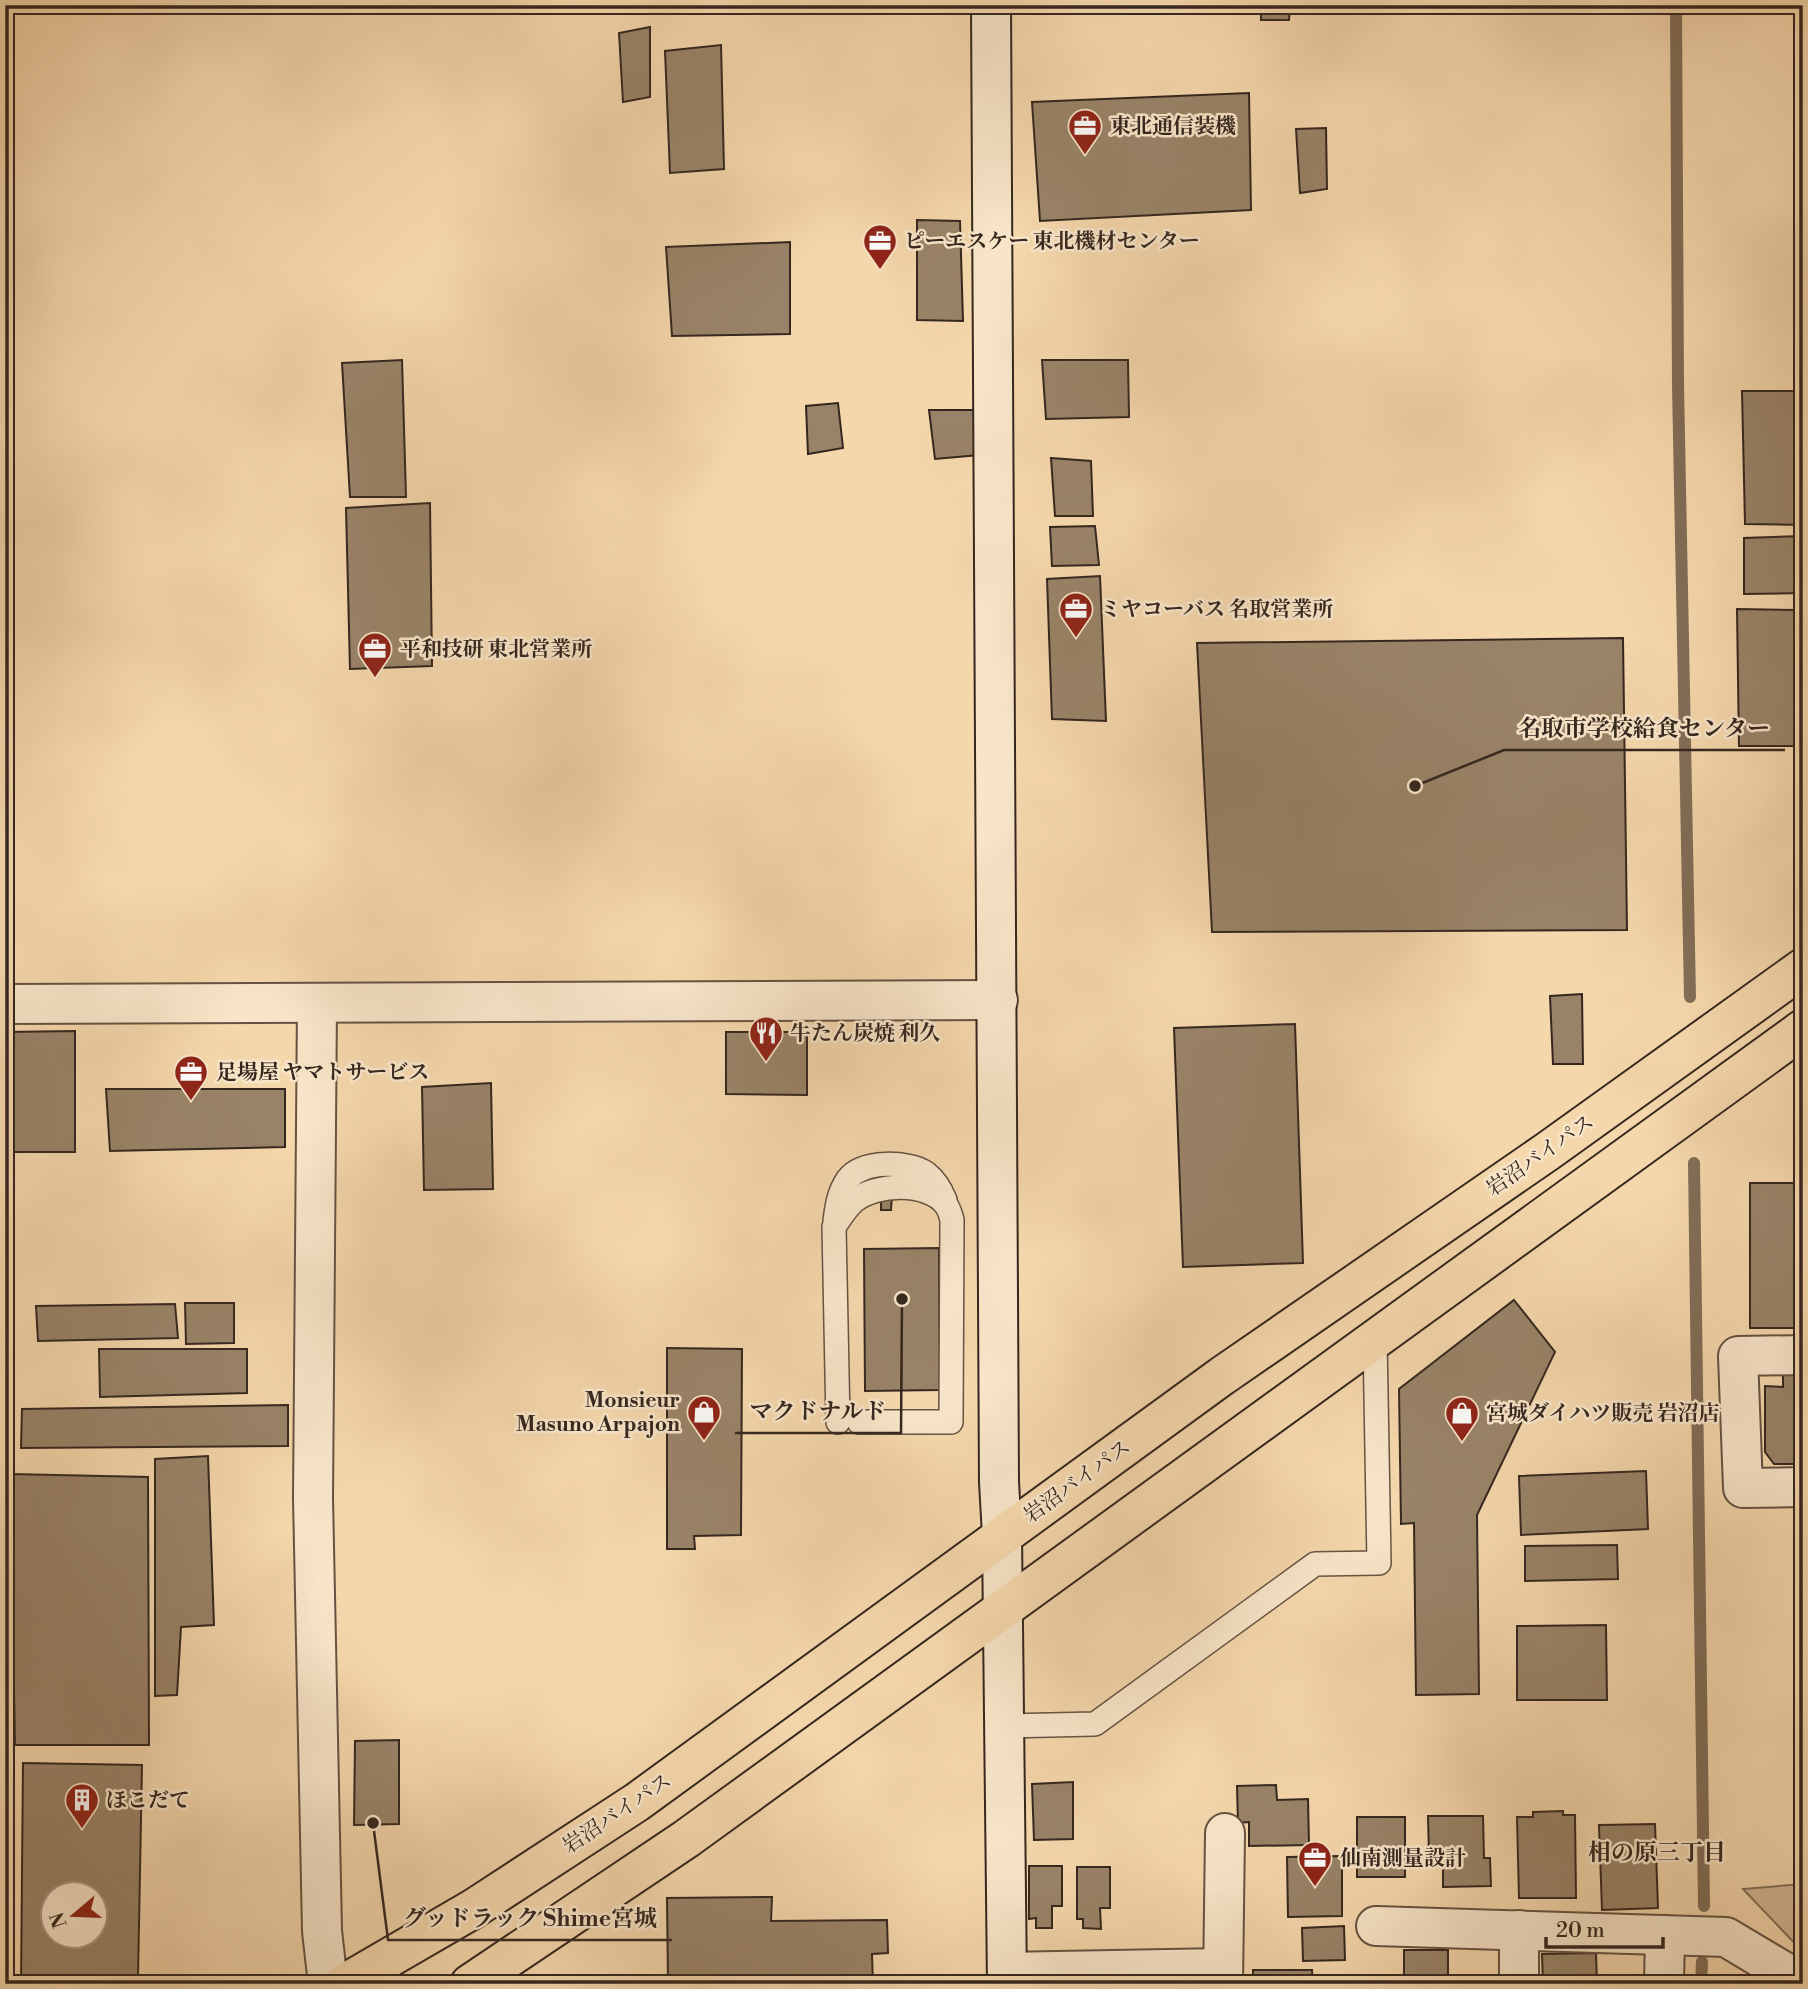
<svg xmlns="http://www.w3.org/2000/svg" width="1808" height="1989" viewBox="0 0 1808 1989" font-family="'Libre Bodoni','Noto Serif JP',serif">
	<style>
		.green { fill: #d4b994; stroke: #84705a; stroke-width: 2 }
		.lines { fill: none; stroke-linecap: round; stroke-linejoin: round }
		.stream { stroke: #816d57; stroke-width: 12 }
		.building { fill: #998368; stroke: #35271f; stroke-width: 2; fill-rule: evenodd }
		.lane-casing { stroke: #655342; stroke-width: 26 }
		.street-casing { stroke: #655342; stroke-width: 42 }
		.secondary-casing { stroke: #35271f; stroke-width: 42 }
		.highway-casing { stroke: #35271f; stroke-width: 42 }
		.lane { stroke: #f8e5c9; stroke-width: 23 }
		.street { stroke: #f8e5c9; stroke-width: 38 }
		.secondary { stroke: #f8e5c9; stroke-width: 38 }
		.highway { stroke: #f5d7ac; stroke-width: 38 }
		.labels { text-anchor: middle; stroke-width: 5; stroke-linejoin: round; paint-order: stroke }
		.poi-label { font-size: 21px; font-weight: bold; fill: #35271f; stroke: #f8e5c9; text-anchor: start }
		.street-label { font-size: 21px; fill: #35271f; stroke: #f8e5c9 }
		.neighbourhood-label { font-size: 23px; font-weight: bold; fill: #35271f; stroke: #f8e5c9 }
		.leader { fill: none; stroke: #35271f; stroke-width: 2.5 }
		.callout-dot { fill: #35271f; stroke: #f8e5c9; stroke-width: 2.5 }
		.callout-label { font-size: 23px; text-anchor: middle; font-weight: bold; fill: #35271f; stroke: #f8e5c9; stroke-width: 5; stroke-linejoin: round; paint-order: stroke }
	</style>
	<rect width="100%" height="100%" fill="#f5d7ac"/>
	<filter id="stains"><feTurbulence type="fractalNoise" baseFrequency=".00286" numOctaves="4"/><feColorMatrix values="0 0 0 0 .2 0 0 0 0 .09 0 0 0 0 .02 0 0 0 .5 -.17"/></filter>
	<radialGradient id="worn" r=".72"><stop offset=".6" stop-color="#630" stop-opacity="0"/><stop offset="1" stop-color="#630" stop-opacity=".3"/></radialGradient>
	<!-- green -->
	<polygon class="green" points="1803,1884 1803,1952 1743,1889"/>
	<g class="lines">
		<!-- stream -->
		<g class="stream">
			<polyline points="1676,5 1678,385 1690,997"/>
			<polyline points="1694,1163 1704,1906"/>
			<polyline points="1701,1984 1702,1962"/>
		</g>
	</g>
	<!-- building -->
	<g class="building">
		<polygon points="1261,5 1290,5 1289,20 1261,20"/>
		<polygon points="650,27 650,97 623,102 619,33"/>
		<polygon points="721,45 724,169 670,173 665,51"/>
		<polygon points="1249,93 1251,210 1040,221 1032,102"/>
		<polygon points="1326,128 1327,189 1300,193 1296,129"/>
		<polygon points="917,220 960,221 963,321 917,320"/>
		<polygon points="790,242 790,334 672,336 666,247"/>
		<polygon points="402,360 406,497 350,497 342,363"/>
		<polygon points="1042,360 1128,360 1129,417 1046,419"/>
		<polygon points="1742,391 1803,391 1803,525 1745,524"/>
		<polygon points="838,403 843,448 808,454 806,406"/>
		<polygon points="929,410 975,410 979,455 935,459"/>
		<polygon points="1051,458 1091,461 1093,516 1055,516"/>
		<polygon points="430,503 432,666 350,669 346,508"/>
		<polygon points="1095,526 1099,565 1052,566 1050,527"/>
		<polygon points="1803,536 1803,593 1744,594 1744,538"/>
		<polygon points="1100,576 1106,721 1052,719 1047,579"/>
		<polygon points="1737,609 1795,610 1797,746 1739,746"/>
		<polygon points="1623,638 1627,930 1212,932 1197,643"/>
		<polygon points="1582,994 1583,1064 1553,1064 1550,996"/>
		<polygon points="1295,1024 1303,1263 1183,1267 1174,1028"/>
		<polygon points="75,1031 75,1152 5,1152 5,1032"/>
		<polygon points="726,1032 807,1032 807,1095 726,1094"/>
		<polygon points="491,1083 493,1189 424,1190 422,1087"/>
		<polygon points="106,1089 285,1089 285,1147 110,1151"/>
		<rect x="1750" y="1183" width="53" height="145"/>
		<polygon points="881,1194 892,1195 891,1210 881,1210"/>
		<polygon points="939,1248 940,1390 865,1391 864,1249"/>
		<polygon points="1514,1300 1555,1352 1477,1515 1479,1694 1416,1695 1414,1523 1401,1524 1399,1389"/>
		<polygon points="185,1303 234,1303 234,1343 186,1344"/>
		<polygon points="175,1304 178,1338 38,1341 36,1306"/>
		<polygon points="667,1348 742,1349 741,1535 694,1536 695,1549 667,1549"/>
		<polygon points="99,1349 247,1349 247,1393 100,1397"/>
		<polygon points="1783,1373 1803,1373 1803,1464 1774,1464 1765,1452 1765,1386 1783,1387"/>
		<polygon points="288,1405 288,1446 21,1448 22,1409"/>
		<polygon points="208,1456 214,1625 181,1627 177,1695 155,1696 155,1459"/>
		<polygon points="1646,1471 1648,1529 1521,1535 1519,1476"/>
		<polygon points="10,1474 148,1477 149,1745 15,1745"/>
		<polygon points="1617,1545 1618,1579 1525,1581 1525,1546"/>
		<polygon points="1606,1625 1607,1700 1517,1700 1517,1626"/>
		<polygon points="399,1740 399,1824 354,1825 355,1741"/>
		<path d="M 23,1763 L 142,1765 L 138,1978 L 21,1984 ZM 52,1895 L 94,1895 L 94,1937 L 52,1937 Z"/>
		<polygon points="1073,1782 1073,1839 1034,1840 1032,1784"/>
		<polygon points="1276,1785 1277,1800 1308,1799 1309,1845 1249,1846 1249,1822 1238,1823 1237,1786"/>
		<polygon points="1563,1811 1563,1815 1575,1815 1576,1898 1519,1898 1517,1817 1533,1817 1533,1812"/>
		<polygon points="1428,1816 1483,1816 1484,1858 1490,1858 1491,1886 1443,1887 1443,1866 1435,1866 1435,1855 1429,1855"/>
		<rect x="1357" y="1817" width="48" height="60"/>
		<polygon points="1655,1824 1658,1908 1602,1910 1599,1825"/>
		<polygon points="1342,1856 1342,1916 1288,1917 1287,1857"/>
		<polygon points="1029,1866 1062,1866 1062,1906 1052,1906 1052,1928 1036,1928 1036,1918 1029,1919"/>
		<polygon points="1077,1867 1110,1867 1110,1908 1100,1908 1101,1929 1083,1928 1083,1919 1077,1919"/>
		<polygon points="772,1897 771,1921 887,1920 888,1953 872,1954 873,1984 668,1984 667,1898"/>
		<polygon points="1344,1926 1345,1960 1303,1961 1302,1928"/>
		<rect x="1404" y="1950" width="44" height="34"/>
		<polygon points="1596,1953 1597,1984 1543,1984 1542,1954"/>
		<polygon points="1253,1970 1312,1970 1313,1984 1253,1984"/>
	</g>
	<g class="lines">
		<!-- lane casing -->
		<g class="lane-casing">
			<g id="lane">
				<path d="M 835,1221 C 837,1205 839,1192 848,1179 C 862,1160 908,1161 926,1173 C 935,1180 941,1190 945,1200"/>
				<path d="M 838,1422 L 834,1227 C 840,1218 846,1208 854,1201 C 876,1183 928,1181 946,1205 C 949,1209 951,1216 952,1220 L 951,1422 L 859,1422"/>
				<polyline points="1005,1726 1095,1724 1315,1564 1379,1563 1375,1339"/>
			</g>
		</g>
		<!-- street casing -->
		<g class="street-casing">
			<g id="street">
				<path d="M 5,1004 C 336,1004 667,1000 998,1000"/>
				<polyline points="317,1004 313,1498 322,1931 328,1984"/>
				<polyline points="1803,1355 1738,1356 1743,1488 1803,1487"/>
				<polyline points="1376,1926 1726,1937 1803,1983"/>
				<polyline points="1519,1930 1519,1984"/>
				<polyline points="1008,1972 1223,1968"/>
				<polyline points="1223,1984 1225,1833"/>
				<polyline points="1664,1984 1665,1935"/>
			</g>
		</g>
		<!-- secondary casing -->
		<g class="secondary-casing">
			<polyline id="secondary" points="991,5 999,1482 1002,1535 1007,1984"/>
		</g>
		<!-- highway casing -->
		<g class="highway-casing">
			<g id="highway">
				<polyline points="344,1984 473,1909 637,1802 1222,1376 1548,1151 1803,968"/>
				<polyline points="470,1984 686,1839 1803,1029"/>
			</g>
		</g>
		<!-- lane -->
		<use href="#lane" class="lane"/>
		<!-- street -->
		<use href="#street" class="street"/>
		<!-- secondary -->
		<use href="#secondary" class="secondary"/>
		<!-- highway -->
		<use href="#highway" class="highway"/>
	</g>
	<!-- icons -->
	<defs>
		<g id="office-pin" transform="scale(1.75)"><path d="M0 17L-7.5 6A9.5 9.5 0 1 1 7.5 6Z" fill="#8f2418" stroke="#f8e5c9"/><path d="M-6-3h4V-5.5h4V-3h4V5H-6ZM-1-4.5V-3h2v-1.5ZM-6 0V1H6V0Z" fill="#fff"/></g>
		<g id="restaurant-pin" transform="scale(1.75)"><path d="M0 17L-7.5 6A9.5 9.5 0 1 1 7.5 6Z" fill="#8f2418" stroke="#f8e5c9"/><path d="M-5-6h1v4h1v-4h1v4h1v-4h1v5L-1.5 .5V6h-2V.5L-5-1ZM5-6V6H3V1.5H1.5Q1.5-4 5-6Z" fill="#fff"/></g>
		<g id="shop-pin" transform="scale(1.75)"><path d="M0 17L-7.5 6A9.5 9.5 0 1 1 7.5 6Z" fill="#8f2418" stroke="#f8e5c9"/><path d="M-5-2.5h2.3a2.7 3.5 0 0 1 5.4 0H5L5.5 6h-11ZM-1.5-2.5h3a1.5 2.3 0 0 0-3 0Z" fill="#fff"/></g>
		<g id="building-pin" transform="scale(1.75)"><path d="M0 17L-7.5 6A9.5 9.5 0 1 1 7.5 6Z" fill="#8f2418" stroke="#f8e5c9"/><path d="M-4-6H4V6H1V3H-1V6H-4ZM-2.5-4.3h1.7v1.8h-1.7ZM.8-4.3h1.7v1.8H.8ZM-2.5-1h1.7V.8h-1.7ZM.8-1h1.7V.8H.8Z" fill="#fff"/></g>
	</defs>
	<g fill-rule="evenodd">
		<use href="#office-pin" x="1085" y="126"/>
		<use href="#office-pin" x="880" y="241"/>
		<use href="#office-pin" x="1076" y="609"/>
		<use href="#office-pin" x="375" y="649"/>
		<use href="#restaurant-pin" x="766" y="1033"/>
		<use href="#office-pin" x="191" y="1072"/>
		<use href="#shop-pin" x="704" y="1412"/>
		<use href="#shop-pin" x="1462" y="1413"/>
		<use href="#building-pin" x="82" y="1800"/>
		<use href="#office-pin" x="1315" y="1858"/>
	</g>
	<g class="labels">
		<!-- poi labels -->
		<g class="poi-label">
			<text x="1110" y="133">東北通信装機</text>
			<text x="904" y="248">ピーエスケー 東北機材センター</text>
			<text x="1100" y="616">ミヤコーバス 名取営業所</text>
			<text x="400" y="656">平和技研 東北営業所</text>
			<text x="790" y="1040">牛たん炭焼 利久</text>
			<text x="216" y="1079">足場屋 ヤマトサービス</text>
			<text x="680" y="1407" text-anchor="end">Monsieur<tspan x="680" dy="24">Masuno Arpajon</tspan></text>
			<text x="1486" y="1420">宮城ダイハツ販売 岩沼店</text>
			<text x="106" y="1807">ほこだて</text>
			<text x="1340" y="1865">仙南測量設計</text>
		</g>
		<!-- street labels -->
		<g class="street-label">
			<text transform="translate(1540 1155) rotate(-35)" y="7">岩沼バイパス</text>
			<text transform="translate(1077 1481) rotate(-36)" y="7">岩沼バイパス</text>
			<text transform="translate(617 1813) rotate(-34)" y="7">岩沼バイパス</text>
		</g>
		<!-- neighbourhood labels -->
		<g class="neighbourhood-label">
			<text x="1657" y="1860">相の原三丁目</text>
		</g>
	</g>
	<!-- callouts -->
	<path class="leader" d="M1415 786L1504 750H1785M902 1299L901 1433H735M373 1823L388 1940H672"/>
	<g class="callout-dot">
		<circle cx="1415" cy="786" r="7"/>
		<circle cx="902" cy="1299" r="7"/>
		<circle cx="373" cy="1823" r="7"/>
	</g>
	<g class="callout-label">
		<text x="1644" y="736">名取市学校給食センター</text>
		<text x="818" y="1419">マクドナルド</text>
		<text x="530" y="1926">グッドラック Shime宮城</text>
	</g>
	<!-- margin -->
	<rect width="1808" height="1989" fill="none" stroke="#f5d7ac" stroke-width="28"/>
	<rect x="7" y="7" width="1794" height="1975" fill="none" stroke="#35271f" stroke-width="3.5"/>
	<rect x="14" y="14" width="1780" height="1961" fill="none" stroke="#35271f" stroke-width="2"/>
	<!-- north arrow -->
	<g transform="translate(74 1915) rotate(251)"><circle r="33" fill="#f8e5c9" stroke="#aa9985" stroke-width="2"/>
	<path d="M0-5L12 26L0 18L-12 26Z" fill="#8f2418"/>
	<text y="-10" font-size="19" font-weight="bold" text-anchor="middle" fill="#35271f">N</text>
	</g>
	<!-- scale -->
	<path d="M1546 1937v10h117v-10" fill="none" stroke="#35271f" stroke-width="3.5"/>
	<text x="1556" y="1937" font-size="21" fill="#35271f" stroke="#f8e5c9" stroke-width="5" paint-order="stroke">20 m</text>
	<rect width="100%" height="100%" filter="url(#stains)"/>
	<rect width="100%" height="100%" fill="url(#worn)"/>
</svg>
